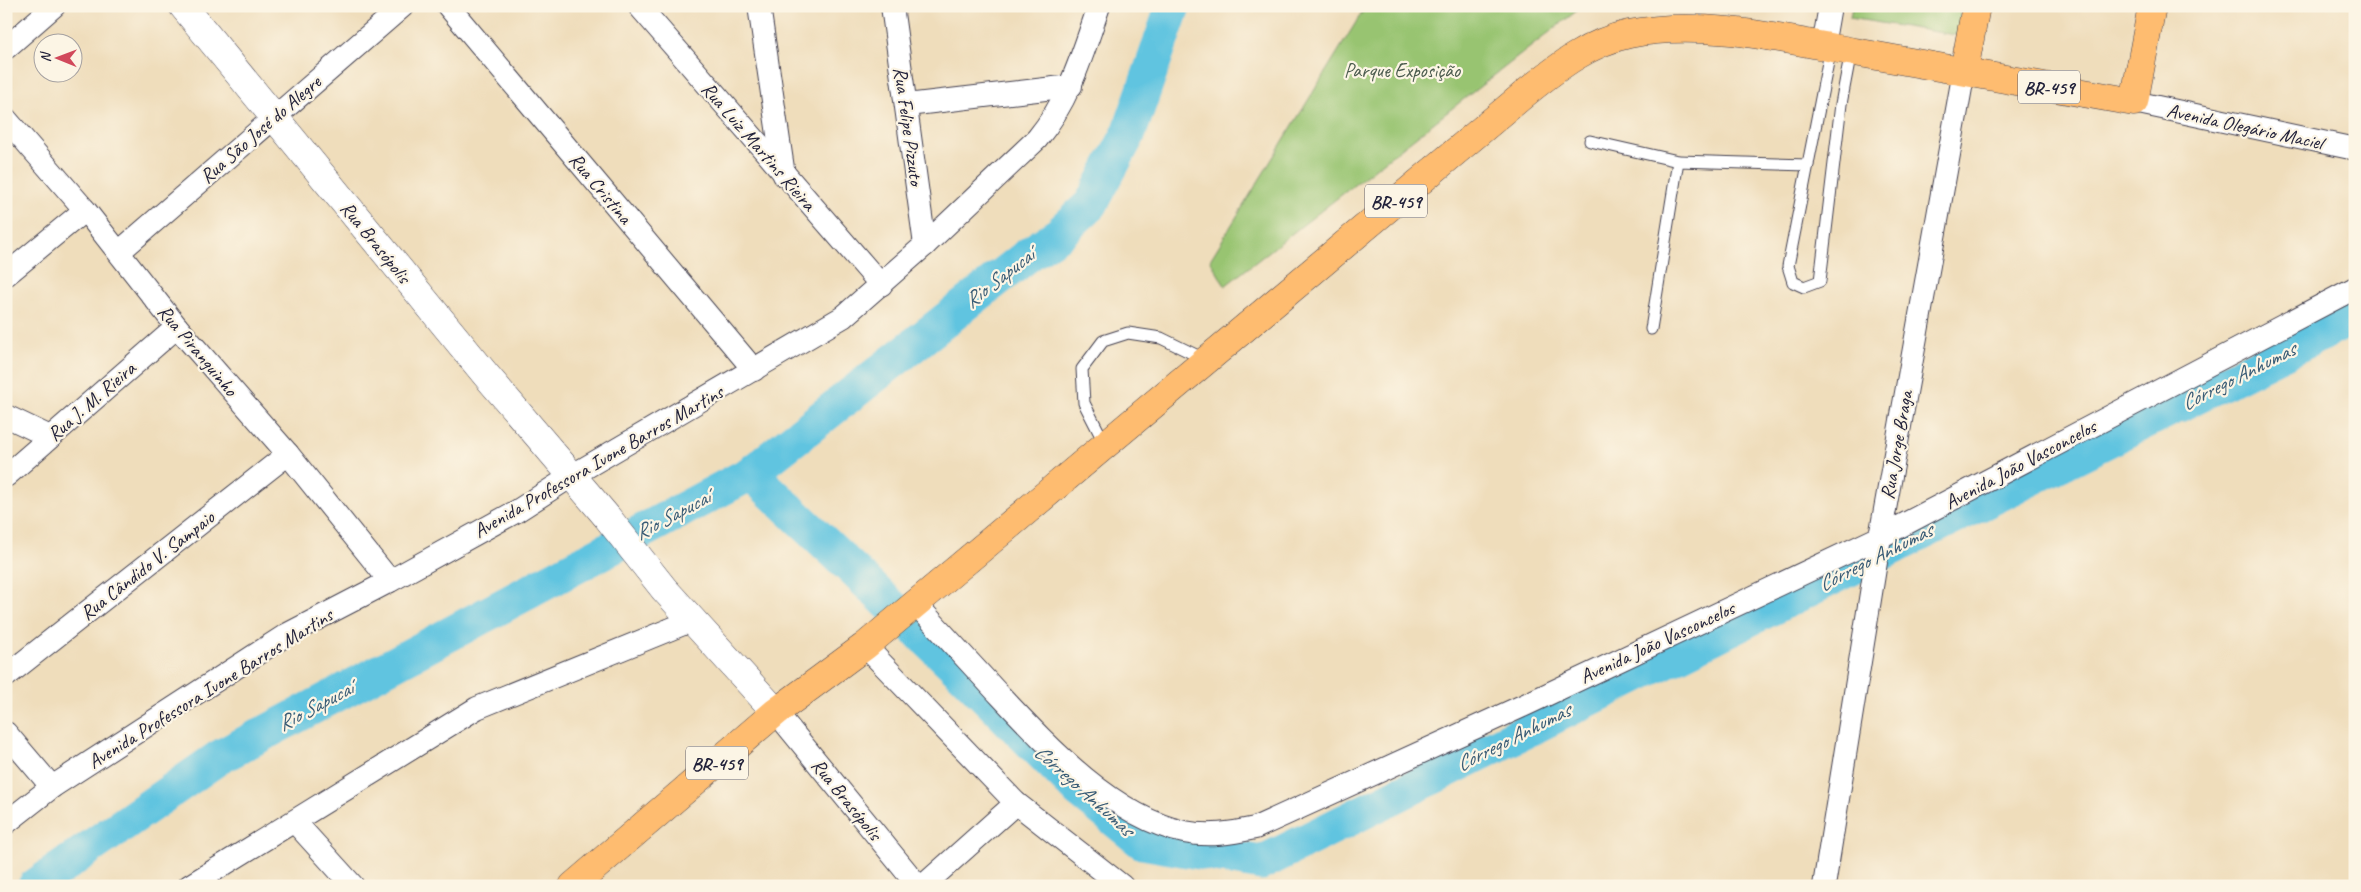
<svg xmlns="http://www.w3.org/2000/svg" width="2361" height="892" viewBox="0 0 2361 892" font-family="Caveat,sans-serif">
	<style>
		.green { fill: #98c471; stroke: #5d7356 }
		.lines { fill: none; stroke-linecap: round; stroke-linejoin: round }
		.river { stroke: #61c4e0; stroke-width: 35 }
		.service-casing { stroke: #413e4e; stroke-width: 13 }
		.minor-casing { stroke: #413e4e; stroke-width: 24 }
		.tertiary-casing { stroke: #413e4e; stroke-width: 29 }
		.trunk-casing { stroke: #413e4e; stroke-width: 29 }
		.service { stroke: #fff; stroke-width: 11 }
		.minor { stroke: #fff; stroke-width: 22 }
		.tertiary { stroke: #fff; stroke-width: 28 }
		.trunk { stroke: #febc70; stroke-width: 28 }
		.labels { text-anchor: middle; stroke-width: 4.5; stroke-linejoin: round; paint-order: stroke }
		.shield { fill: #fcf5e5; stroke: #63616e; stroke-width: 1 }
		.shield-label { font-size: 19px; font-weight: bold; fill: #22223b }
		.park-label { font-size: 20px; fill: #4b5b4e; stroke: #fcf5e5 }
		.street-label { font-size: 20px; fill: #22223b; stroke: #fcf5e5 }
		.water-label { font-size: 21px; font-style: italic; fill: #385b75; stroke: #fcf5e5 }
	</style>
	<rect width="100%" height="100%" fill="#fcf5e5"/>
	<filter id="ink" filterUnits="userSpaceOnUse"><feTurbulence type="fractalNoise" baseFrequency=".02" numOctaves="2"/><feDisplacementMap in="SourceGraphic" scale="10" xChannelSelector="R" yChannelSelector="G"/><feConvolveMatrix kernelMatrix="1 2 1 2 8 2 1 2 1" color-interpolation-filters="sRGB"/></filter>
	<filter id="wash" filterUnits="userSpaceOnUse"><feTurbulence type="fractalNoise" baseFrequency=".0096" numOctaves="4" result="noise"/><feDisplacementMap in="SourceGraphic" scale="20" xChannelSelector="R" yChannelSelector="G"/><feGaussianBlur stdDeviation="1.12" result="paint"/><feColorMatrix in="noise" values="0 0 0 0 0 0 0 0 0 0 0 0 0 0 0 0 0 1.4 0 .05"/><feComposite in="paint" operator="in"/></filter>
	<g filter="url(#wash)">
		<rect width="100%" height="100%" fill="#efddbb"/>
		<!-- green -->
		<g class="green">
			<polygon points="1366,6 1583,6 1225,286 1210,260"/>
			<polygon points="1852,6 1960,6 1961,36 1850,18"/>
		</g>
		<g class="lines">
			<!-- river -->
			<g class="river">
				<polyline points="751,473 962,673 1079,791 1142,842 1261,863 2355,317"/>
				<polyline points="35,886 218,758 751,473 1032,252 1059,234 1091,204 1129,133 1173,6"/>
			</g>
		</g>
	</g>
	<g filter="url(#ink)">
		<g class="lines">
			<!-- service casing -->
			<g class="service-casing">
				<g id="service">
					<polyline points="1831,47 1788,266 1793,282 1804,287 1820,281 1841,104 1851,51"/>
					<polyline points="1590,141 1678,161"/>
					<polyline points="1651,329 1678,161 1808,165"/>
					<polyline points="1105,444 1084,403 1082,369 1103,341 1128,333 1161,338 1206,360"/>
				</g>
			</g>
			<!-- minor casing -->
			<g class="minor-casing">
				<g id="minor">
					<polyline points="448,6 754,370"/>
					<polyline points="639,6 881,285"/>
					<polyline points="759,6 784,175"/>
					<polyline points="892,6 925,245"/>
					<polyline points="1823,46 1830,6"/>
					<polyline points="6,48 54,6"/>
					<polyline points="2134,102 2355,149"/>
					<polyline points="907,105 1071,86"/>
					<polyline points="6,119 85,210 177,327 288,454 390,581"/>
					<polyline points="119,252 403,6"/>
					<polyline points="6,275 85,210"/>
					<polyline points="6,416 50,437"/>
					<polyline points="6,476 177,327"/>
					<path d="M 915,603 C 942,632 968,661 995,690 C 1044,742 1111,816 1184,832 C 1209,837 1231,833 1255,828 L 1527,704 L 1880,537 L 2355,288"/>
					<polyline points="865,646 1016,803 1122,886"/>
					<polyline points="6,676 288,454"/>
					<polyline points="776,712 918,886"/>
					<polyline points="6,733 52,787"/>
					<polyline points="295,822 353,886"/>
					<path d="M 6,823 L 52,787 L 286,635 L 390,581 L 517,511 L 573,475 L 843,317 L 925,245 L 1037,139 C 1070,99 1082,55 1099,6"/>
					<polyline points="189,886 477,708 693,620"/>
					<polyline points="923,886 1016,803"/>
					<polyline points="1824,886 1880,537 1964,71"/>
				</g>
			</g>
			<!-- tertiary casing -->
			<g class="tertiary-casing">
				<polyline id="tertiary" points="183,6 486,375 607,517 664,589 776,712"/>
			</g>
			<!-- trunk casing -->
			<g class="trunk-casing">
				<g id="trunk">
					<polyline points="1964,71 1976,6"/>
					<path d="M 573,886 L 776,712 L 865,646 L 1528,91 C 1558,67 1590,42 1629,34 C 1701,19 1784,39 1855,52 C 1948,68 2041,85 2134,102 L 2152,6"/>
				</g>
			</g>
			<!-- service -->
			<use href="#service" class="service"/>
			<!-- minor -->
			<use href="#minor" class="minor"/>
			<!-- tertiary -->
			<use href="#tertiary" class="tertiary"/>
			<!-- trunk -->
			<use href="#trunk" class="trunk"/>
		</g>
	</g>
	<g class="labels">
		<!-- shield labels -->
		<g class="shield">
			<rect x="2018" y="70.5" width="62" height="33" rx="4"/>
			<rect x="1365" y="184.5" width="62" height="33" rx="4"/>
			<rect x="686" y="746.5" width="62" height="33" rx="4"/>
		</g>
		<g class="shield-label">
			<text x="2049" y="94">BR-459</text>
			<text x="1396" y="208">BR-459</text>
			<text x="717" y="770">BR-459</text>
		</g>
		<!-- park labels -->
		<g class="park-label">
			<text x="1402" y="77">Parque Exposição</text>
		</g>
		<!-- street labels -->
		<g class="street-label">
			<text transform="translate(909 126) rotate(82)" y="7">Rua Felipe Pizzuto</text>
			<text transform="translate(2245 126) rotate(12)" y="7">Avenida Olegário Maciel</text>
			<text transform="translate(260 129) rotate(-41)" y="7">Rua São José do Alegre</text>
			<text transform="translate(759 146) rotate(49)" y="7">Rua Luiz Martins Rieira</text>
			<text transform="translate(601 188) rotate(50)" y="7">Rua Cristina</text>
			<text transform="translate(376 242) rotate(51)" y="7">Rua Brasópolis</text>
			<text transform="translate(198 350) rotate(50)" y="7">Rua Piranguinho</text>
			<text transform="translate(91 401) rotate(-41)" y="7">Rua J. M. Rieira</text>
			<text transform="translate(1896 445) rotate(-80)" y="7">Rua Jorge Braga</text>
			<text transform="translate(598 461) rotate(-30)" y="7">Avenida Professora Ivone Barros Martins</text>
			<text transform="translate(2020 464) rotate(-28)" y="7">Avenida João Vasconcelos</text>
			<text transform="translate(147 565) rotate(-38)" y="7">Rua Cândido V. Sampaio</text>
			<text transform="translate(1657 642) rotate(-25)" y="7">Avenida João Vasconcelos</text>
			<text transform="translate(210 688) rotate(-32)" y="7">Avenida Professora Ivone Barros Martins</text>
			<text transform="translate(847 799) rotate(51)" y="7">Rua Brasópolis</text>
		</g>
		<!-- water labels -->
		<g class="water-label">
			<text transform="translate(999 278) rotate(-38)" y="7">Rio Sapucaí</text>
			<text transform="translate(2238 376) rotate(-27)" y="7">Córrego Anhumas</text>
			<text transform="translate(672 515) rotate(-28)" y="7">Rio Sapucaí</text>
			<text transform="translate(1875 557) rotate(-27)" y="7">Córrego Anhumas</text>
			<text transform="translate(315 706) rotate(-28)" y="7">Rio Sapucaí</text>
			<text transform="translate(1513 737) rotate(-27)" y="7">Córrego Anhumas</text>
			<text transform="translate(1084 790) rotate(42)" y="7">Córrego Anhumas</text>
		</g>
	</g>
	<!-- margin -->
	<rect width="2361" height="892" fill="none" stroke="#fcf5e5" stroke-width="25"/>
	<!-- north arrow -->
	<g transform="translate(58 58) rotate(271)"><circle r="24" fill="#fcf5e5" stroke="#a5a1a1"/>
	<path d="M0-4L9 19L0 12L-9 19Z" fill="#d1495b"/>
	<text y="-8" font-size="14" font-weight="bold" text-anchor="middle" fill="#22223b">N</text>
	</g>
</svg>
